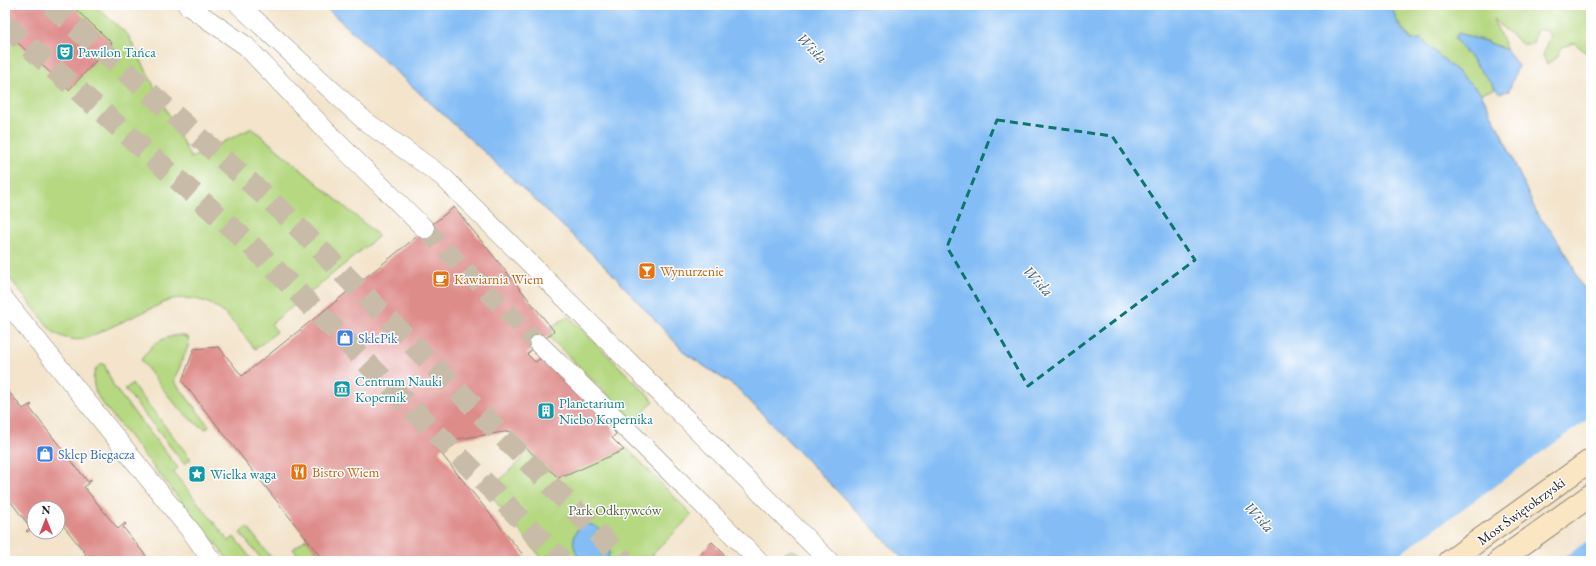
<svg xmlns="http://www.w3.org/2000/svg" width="1596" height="566" viewBox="0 0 1596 566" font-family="'EB Garamond',serif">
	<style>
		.green { fill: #b5d881; stroke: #687a4e }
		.water { fill: #84bdf5; stroke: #506c88 }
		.pier { fill: #f3e4cb }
		.building { fill: #de8c8a }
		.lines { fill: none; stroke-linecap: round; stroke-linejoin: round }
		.street-tunnel { stroke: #c8bca8; stroke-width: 19; stroke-dasharray: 19 10; stroke-linecap: butt }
		.primary-tunnel { stroke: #c8bca8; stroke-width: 22; stroke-dasharray: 22 11; stroke-linecap: butt }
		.street-casing { stroke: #888074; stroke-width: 20 }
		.secondary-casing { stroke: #888074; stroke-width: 24 }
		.street { stroke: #fff; stroke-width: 19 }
		.secondary { stroke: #fbe6c4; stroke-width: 22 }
		.marked { fill: none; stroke: #0f766e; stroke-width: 3; stroke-dasharray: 8 5; stroke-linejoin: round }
		.labels { text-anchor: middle; stroke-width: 3; stroke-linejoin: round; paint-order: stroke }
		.culture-label { font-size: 14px; fill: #0d838f; stroke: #fff; text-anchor: start }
		.food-label { font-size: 14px; fill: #c56008; stroke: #fff; text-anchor: start }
		.shop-label { font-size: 14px; fill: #366cbe; stroke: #fff; text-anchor: start }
		.park-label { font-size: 14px; fill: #525e3f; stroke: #fff }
		.street-label { font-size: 14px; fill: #1c1c1c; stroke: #fff }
		.water-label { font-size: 15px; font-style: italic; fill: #465c73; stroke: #fff }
	</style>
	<rect width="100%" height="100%" fill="#fff"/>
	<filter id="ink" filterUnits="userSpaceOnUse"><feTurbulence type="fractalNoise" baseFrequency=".025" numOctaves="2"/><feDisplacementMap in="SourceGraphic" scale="8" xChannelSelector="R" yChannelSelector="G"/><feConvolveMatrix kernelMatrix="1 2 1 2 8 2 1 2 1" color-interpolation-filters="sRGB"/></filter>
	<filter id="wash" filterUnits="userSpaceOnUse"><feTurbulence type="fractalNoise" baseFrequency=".012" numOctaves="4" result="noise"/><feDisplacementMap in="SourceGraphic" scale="16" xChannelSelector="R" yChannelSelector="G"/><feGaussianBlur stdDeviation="0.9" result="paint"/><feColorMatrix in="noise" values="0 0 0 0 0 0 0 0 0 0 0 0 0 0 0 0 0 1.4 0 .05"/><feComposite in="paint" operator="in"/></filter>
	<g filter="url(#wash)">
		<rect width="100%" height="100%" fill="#f3e4cb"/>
		<!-- green -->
		<g class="green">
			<path d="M 5,5 L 94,5 L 128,35 L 191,158 L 252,128 L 379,236 L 271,324 L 277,332 L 255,349 C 230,319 216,293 172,299 L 85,339 C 72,341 62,338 52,331 L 5,272 Z"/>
			<polygon points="1385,5 1591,5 1591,56 1574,43 1562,47 1558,56 1547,64 1543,55 1551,36 1546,30 1536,30 1533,44 1522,44 1493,19 1507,50 1485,41 1455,39 1496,89 1481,93 1421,39 1412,40"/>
			<polygon points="568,316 654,401 635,422 544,332"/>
			<path d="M 179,335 L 188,337 L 189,344 L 174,381 L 209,426 L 207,429 C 185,423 156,379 141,360 C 153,343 158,339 179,335 Z"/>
			<path d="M 101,364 L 104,364 L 114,387 L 178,468 L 173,472 L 229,541 L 234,537 L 253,561 L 229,561 L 100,400 C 93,389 89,372 101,364 Z"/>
			<polygon points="132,384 191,459 184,464 125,389"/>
			<polygon points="532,448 565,475 627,448 692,515 652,555 657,561 544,561 488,492"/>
			<polygon points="247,527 274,561 263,561 240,533"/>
			<polygon points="306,539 324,561 303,561 293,549"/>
			<polygon points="792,550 814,561 778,561 778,556"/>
		</g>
		<!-- water -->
		<g class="water">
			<polygon points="323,5 1391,5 1399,26 1411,40 1421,39 1481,93 1504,139 1537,214 1553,233 1569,258 1582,287 1591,290 1591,561 905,561 737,388 686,354 607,268 482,150"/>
			<polygon points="1458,33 1485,41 1507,50 1518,66 1509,91 1500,93 1496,89 1455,39"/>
			<path d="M 582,524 C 602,522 615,544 607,561 L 581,561 C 572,547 570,537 582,524 Z"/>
		</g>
		<!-- pier -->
		<polygon class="pier" points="1591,417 1591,538 1559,561 1390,561"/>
		<g id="blocks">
			<!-- building -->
			<g class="building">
				<polygon points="5,5 71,5 112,43 69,90 5,31"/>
				<polygon points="454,207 554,331 527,354 535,362 543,357 597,404 616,434 612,438 624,450 565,476 564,474 559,478 539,461 511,431 451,440 439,451 528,561 324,561 182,381 194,349 219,347 242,376"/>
				<polygon points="5,387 23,409 31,404 32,405 29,407 88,482 91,479 91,481 84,487 118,529 125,523 126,524 123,527 150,561 77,561 86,554 58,519 58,508 34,508 34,526 27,532 26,531 30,527 10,501 7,503 6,502 9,499 5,495"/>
				<polygon points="712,542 731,561 703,561 698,556"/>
			</g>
		</g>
	</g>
	<g filter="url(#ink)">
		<use href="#blocks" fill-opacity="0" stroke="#888074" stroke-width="1"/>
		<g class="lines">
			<!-- street-tunnel -->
			<polyline class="street-tunnel" points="425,229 539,344"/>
			<!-- primary-tunnel -->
			<g class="primary-tunnel">
				<polyline points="51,5 283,212 625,561"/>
				<polyline points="5,25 253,247 562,561"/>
			</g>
			<!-- street casing -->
			<g class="street-casing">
				<g id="street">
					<polyline points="187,5 246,46 332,137 425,229"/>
					<polyline points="239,5 365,121 443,177 829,561"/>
					<polyline points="5,300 194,535 212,561"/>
					<polyline points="539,344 642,444 759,561"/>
				</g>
			</g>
			<!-- secondary casing -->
			<g class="secondary-casing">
				<g id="secondary">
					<polyline points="1450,561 1591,460"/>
					<polyline points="1499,561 1591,495"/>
				</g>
			</g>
			<!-- street -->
			<use href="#street" class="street"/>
			<!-- secondary -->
			<use href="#secondary" class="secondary"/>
		</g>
	</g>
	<!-- marked area -->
	<path class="marked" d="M 997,120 L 1112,136 L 1195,260 L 1028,386 L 947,247 Z"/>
	<!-- icons -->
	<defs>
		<g id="theatre-square" transform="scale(0.9)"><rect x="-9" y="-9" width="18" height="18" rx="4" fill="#0f9aa8" stroke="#fff"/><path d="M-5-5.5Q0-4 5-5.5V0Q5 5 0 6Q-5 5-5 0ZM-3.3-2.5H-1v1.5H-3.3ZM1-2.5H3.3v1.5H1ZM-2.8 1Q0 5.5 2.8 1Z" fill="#fff"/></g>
		<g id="bar-square" transform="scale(0.9)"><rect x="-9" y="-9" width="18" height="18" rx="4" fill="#e8710a" stroke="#fff"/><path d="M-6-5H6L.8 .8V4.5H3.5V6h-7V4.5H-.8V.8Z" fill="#fff"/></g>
		<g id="cafe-square" transform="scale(0.9)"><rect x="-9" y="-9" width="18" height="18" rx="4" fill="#e8710a" stroke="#fff"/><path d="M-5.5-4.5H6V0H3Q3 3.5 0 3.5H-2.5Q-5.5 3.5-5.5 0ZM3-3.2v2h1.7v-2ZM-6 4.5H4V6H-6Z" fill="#fff"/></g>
		<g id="shop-square" transform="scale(0.9)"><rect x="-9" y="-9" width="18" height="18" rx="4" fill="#3f7fe0" stroke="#fff"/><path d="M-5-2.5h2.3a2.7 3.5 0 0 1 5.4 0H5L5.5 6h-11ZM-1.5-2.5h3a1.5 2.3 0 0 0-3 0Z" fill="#fff"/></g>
		<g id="museum-square" transform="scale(0.9)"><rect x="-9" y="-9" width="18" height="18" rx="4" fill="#0f9aa8" stroke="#fff"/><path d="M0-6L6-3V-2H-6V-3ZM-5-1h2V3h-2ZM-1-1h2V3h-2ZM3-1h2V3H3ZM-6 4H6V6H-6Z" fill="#fff"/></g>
		<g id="building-square" transform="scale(0.9)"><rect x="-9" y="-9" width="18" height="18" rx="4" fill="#0f9aa8" stroke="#fff"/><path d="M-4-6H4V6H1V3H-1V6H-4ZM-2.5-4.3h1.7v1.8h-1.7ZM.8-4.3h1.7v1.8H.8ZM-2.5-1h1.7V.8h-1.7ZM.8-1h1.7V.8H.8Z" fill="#fff"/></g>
		<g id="restaurant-square" transform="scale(0.9)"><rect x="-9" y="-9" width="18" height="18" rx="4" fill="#e8710a" stroke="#fff"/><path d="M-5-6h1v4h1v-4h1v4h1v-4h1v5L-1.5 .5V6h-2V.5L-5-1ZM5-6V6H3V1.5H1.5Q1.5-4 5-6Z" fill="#fff"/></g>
		<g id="sight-square" transform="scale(0.9)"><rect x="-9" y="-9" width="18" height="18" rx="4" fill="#0f9aa8" stroke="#fff"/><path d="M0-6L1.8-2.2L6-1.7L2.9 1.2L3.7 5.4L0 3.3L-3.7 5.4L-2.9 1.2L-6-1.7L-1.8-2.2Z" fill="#fff"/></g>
	</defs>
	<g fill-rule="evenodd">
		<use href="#theatre-square" x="65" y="52"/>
		<use href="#bar-square" x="647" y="271"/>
		<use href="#cafe-square" x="441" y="279"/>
		<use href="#shop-square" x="345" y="338"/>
		<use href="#museum-square" x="342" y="389"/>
		<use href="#building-square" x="546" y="411"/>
		<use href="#shop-square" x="45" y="454"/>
		<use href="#restaurant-square" x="299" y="472"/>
		<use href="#sight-square" x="197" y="474"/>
	</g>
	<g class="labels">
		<!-- culture labels -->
		<g class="culture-label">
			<text x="78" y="57">Pawilon Tańca</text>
			<text x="355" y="386">Centrum Nauki<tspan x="355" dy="16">Kopernik</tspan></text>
			<text x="559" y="408">Planetarium<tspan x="559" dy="16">Niebo Kopernika</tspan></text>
			<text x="210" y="479">Wielka waga</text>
		</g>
		<!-- food labels -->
		<g class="food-label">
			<text x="660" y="276">Wynurzenie</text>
			<text x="454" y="284">Kawiarnia Wiem</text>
			<text x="312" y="477">Bistro Wiem</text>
		</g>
		<!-- shop labels -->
		<g class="shop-label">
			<text x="358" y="343">SklePik</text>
			<text x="58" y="459">Sklep Biegacza</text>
		</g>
		<!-- park labels -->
		<g class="park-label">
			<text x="615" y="515">Park Odkrywców</text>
		</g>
		<!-- street labels -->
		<g class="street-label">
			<text transform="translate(1521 511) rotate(-36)" y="5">Most Świętokrzyski</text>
		</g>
		<!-- water labels -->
		<g class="water-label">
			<text transform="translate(812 48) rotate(45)" y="5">Wisła</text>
			<text transform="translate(1038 281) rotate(47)" y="5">Wisła</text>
			<text transform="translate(1259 517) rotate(47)" y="5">Wisła</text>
		</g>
	</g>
	<!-- margin -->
	<rect width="1596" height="566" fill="none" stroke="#fff" stroke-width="20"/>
	<!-- north arrow -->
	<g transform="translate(46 520)"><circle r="19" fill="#ffffff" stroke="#a4a4a4"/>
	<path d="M0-3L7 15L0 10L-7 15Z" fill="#d1495b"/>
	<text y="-6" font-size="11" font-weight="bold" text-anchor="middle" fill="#1c1c1c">N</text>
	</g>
</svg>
